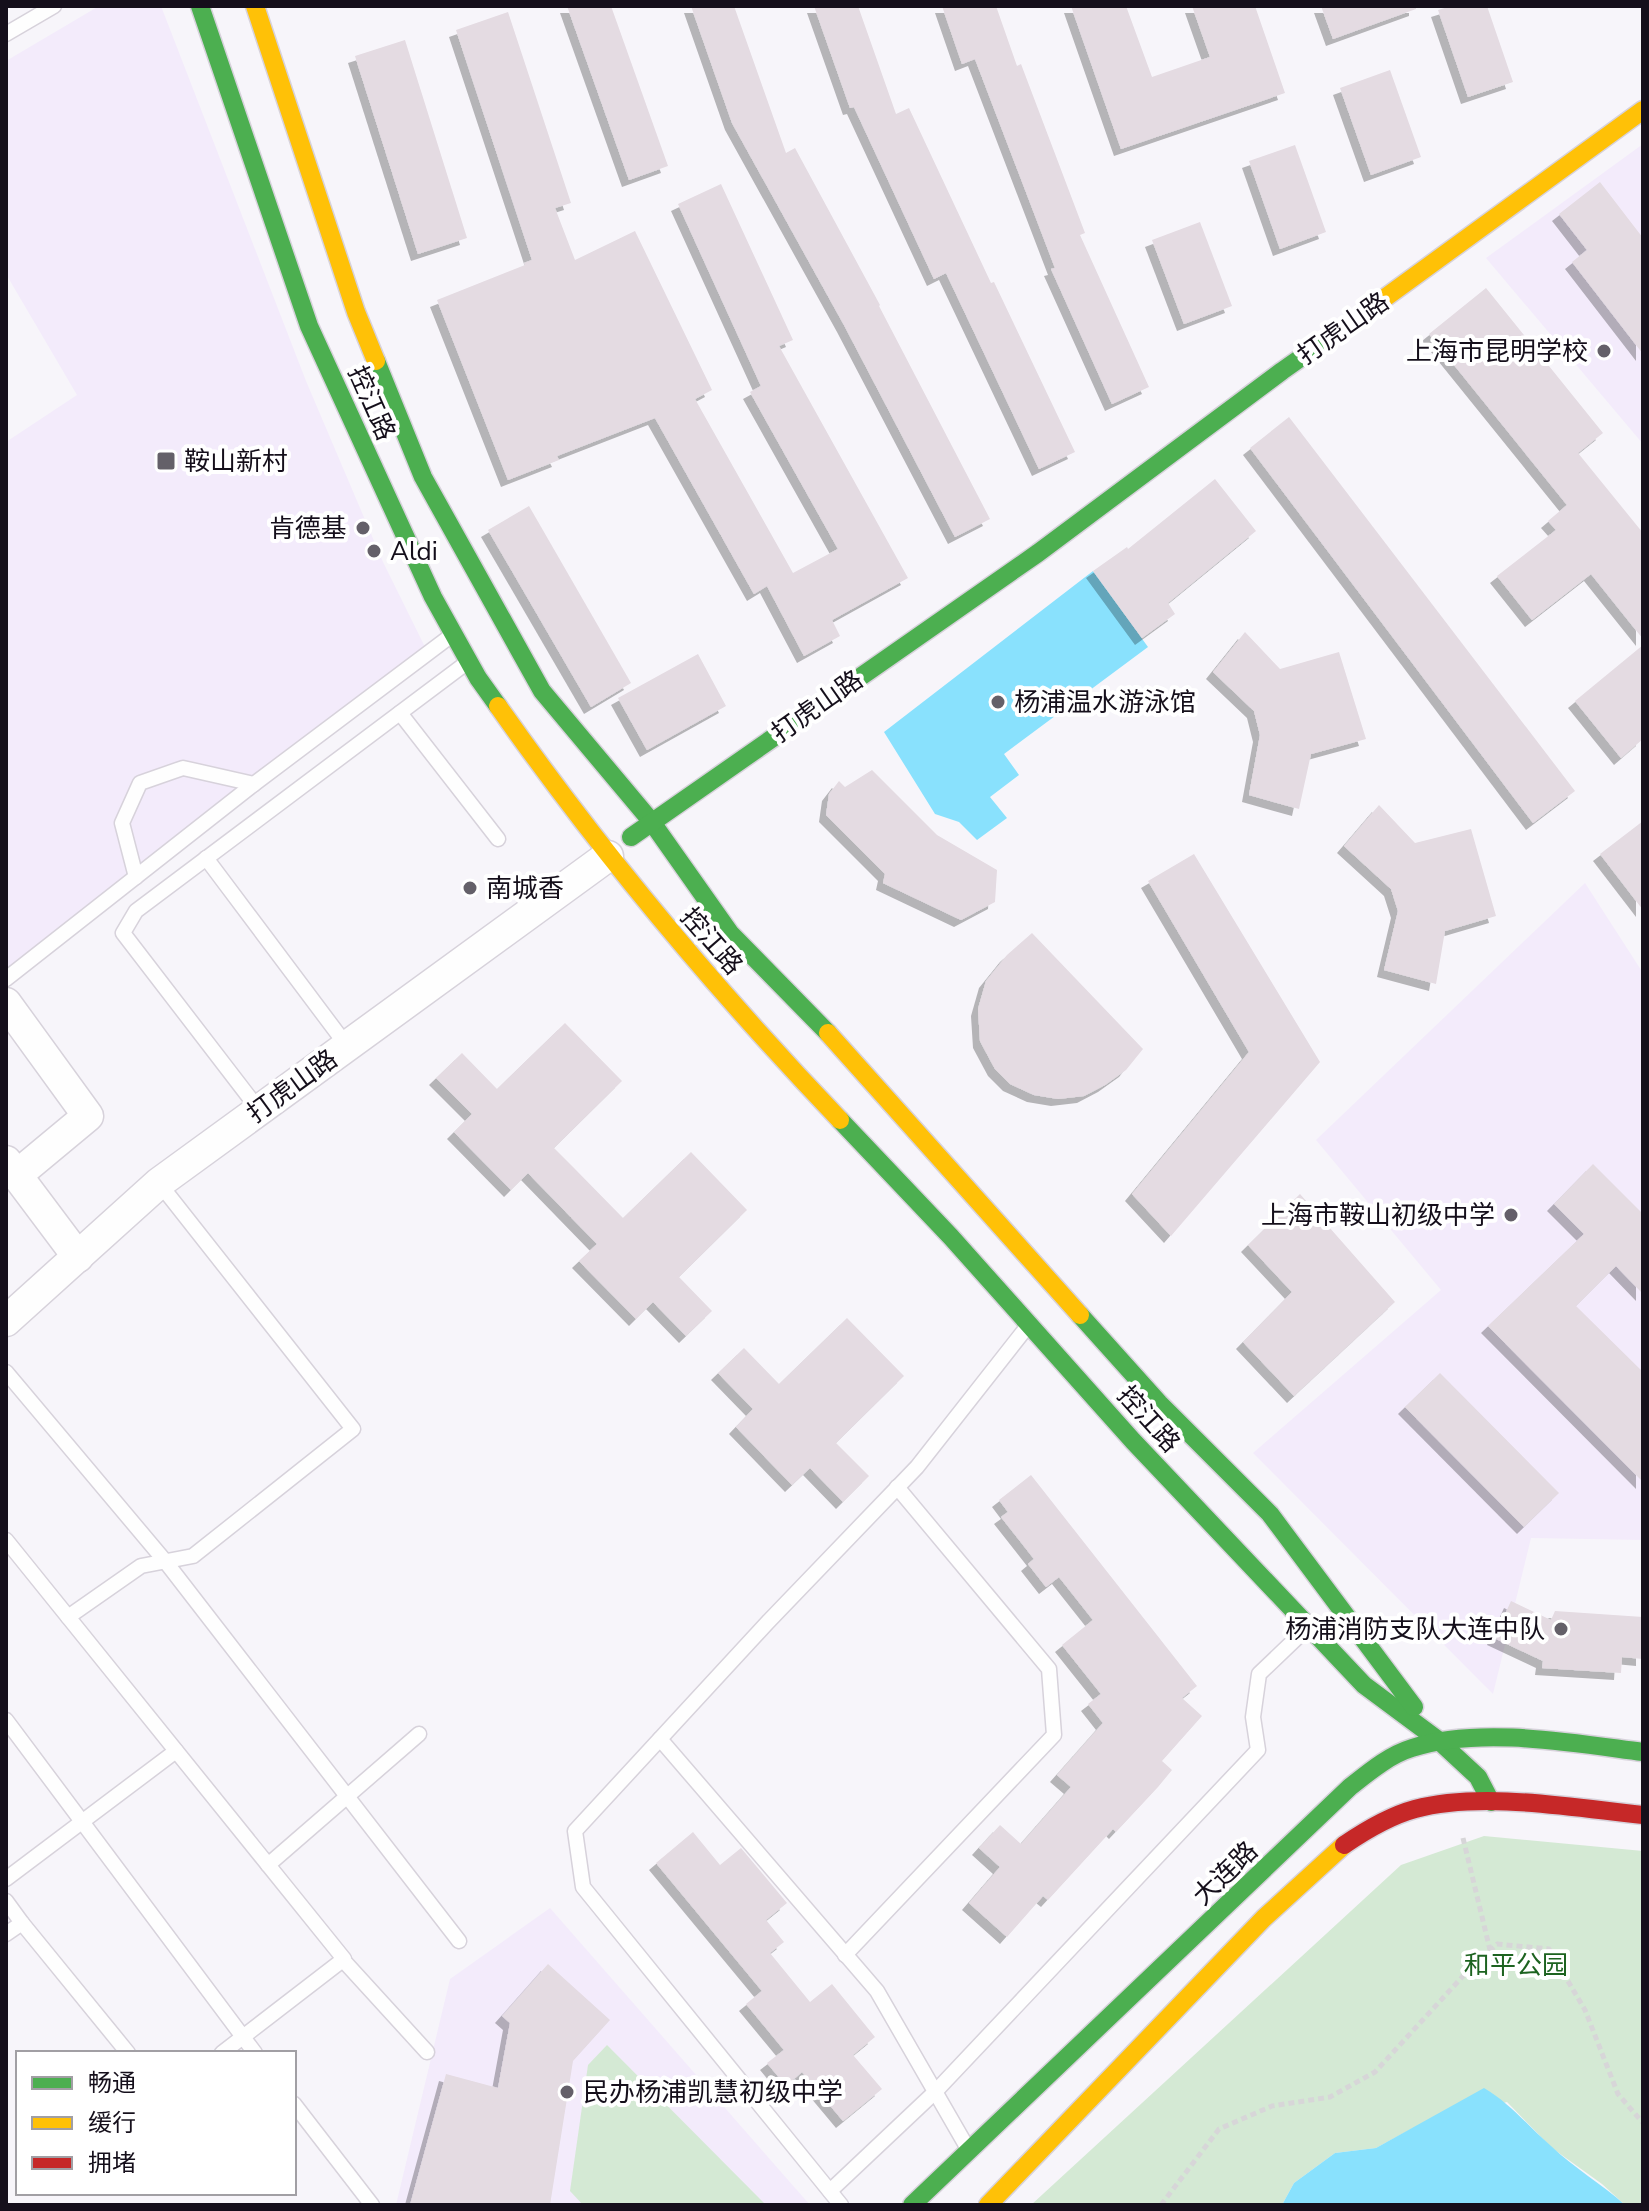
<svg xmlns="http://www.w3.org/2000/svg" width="1649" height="2211" viewBox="0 0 1649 2211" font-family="'Nunito Sans','Noto Sans SC',sans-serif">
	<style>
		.built { fill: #f3ebfb }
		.green { fill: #d4e9d4 }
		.water { fill: #89e1fd }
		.building { fill: #e4dbe2; filter: url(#shadow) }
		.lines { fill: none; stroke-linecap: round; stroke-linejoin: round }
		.lane-casing { stroke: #d7d2db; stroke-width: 17 }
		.street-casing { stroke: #d7d2db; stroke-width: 33 }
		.fast-casing { stroke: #d7d2db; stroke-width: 21 }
		.slow-casing { stroke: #d7d2db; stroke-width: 21 }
		.jam-casing { stroke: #d7d2db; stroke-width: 21 }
		.path { stroke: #d7d6d8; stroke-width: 5; stroke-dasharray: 6 4; stroke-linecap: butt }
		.lane { stroke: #fefefe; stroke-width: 14 }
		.street { stroke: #fefefe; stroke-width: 30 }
		.fast { stroke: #4caf50; stroke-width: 18 }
		.slow { stroke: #ffc107; stroke-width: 18 }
		.jam { stroke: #c62828; stroke-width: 18 }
		.poi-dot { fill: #646069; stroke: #fff; stroke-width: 3 }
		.labels { text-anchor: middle; stroke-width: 8; stroke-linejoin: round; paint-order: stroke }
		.street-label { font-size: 26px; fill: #150f1b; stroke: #fff }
		.poi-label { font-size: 26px; fill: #150f1b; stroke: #fff; text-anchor: start }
		.park-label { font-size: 26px; fill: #1d6320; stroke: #fff }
	</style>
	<defs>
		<filter id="shadow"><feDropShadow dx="-7" dy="7" stdDeviation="0" flood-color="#0004"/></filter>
	</defs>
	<rect width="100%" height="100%" fill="#f7f5fa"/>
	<!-- built -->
	<g class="built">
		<polygon points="99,6 161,6 306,381 383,562 426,649 6,975 6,442 77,395 6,274 6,61"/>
		<polygon points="1643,144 1643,444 1486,258"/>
		<polygon points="1585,883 1643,973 1643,1540 1531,1538 1493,1694 1253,1453 1441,1290 1316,1140"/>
		<polygon points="550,1908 810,2205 396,2205 450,1979"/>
	</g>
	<!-- green -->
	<g class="green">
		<polygon points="1484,1836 1643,1851 1643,2205 1625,2205 1602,2184 1552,2148 1507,2102 1411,2129 1376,2148 1335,2153 1294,2183 1282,2205 1031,2205 1401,1865"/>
		<polygon points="607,2045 766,2205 583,2205 570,2191 588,2065"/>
	</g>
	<!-- water -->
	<g class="water">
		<polygon points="1093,571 1148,647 1004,754 1019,775 990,797 1007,818 977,840 959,822 935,814 884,732"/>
		<path d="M 1484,2088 C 1511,2104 1528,2126 1551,2146 C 1574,2168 1602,2184 1625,2205 L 1282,2205 L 1294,2183 L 1335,2153 L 1376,2148 Z"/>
	</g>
	<!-- building -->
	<g class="building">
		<polygon points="567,6 611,6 668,166 629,180"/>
		<polygon points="691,6 734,6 786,153 795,148 880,305 879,306 990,519 955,537 844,325 732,123"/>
		<polygon points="814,6 858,6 896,114 909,108 991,283 994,282 1075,452 1039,469 946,273 934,279 854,107 850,108"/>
		<polygon points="942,6 996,6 1017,66 1021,64 1085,233 1080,235 1149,387 1112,404 1051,269 1055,268 975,59 962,64"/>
		<polygon points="1071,6 1126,6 1152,77 1210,57 1192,6 1255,6 1285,93 1121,149"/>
		<polygon points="1321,6 1416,6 1416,9 1333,39"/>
		<polygon points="1451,6 1487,6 1513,82 1468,97 1438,10"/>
		<polygon points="508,12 571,203 555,208 575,260 635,231 712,390 695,399 793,573 838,549 750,392 761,386 678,204 721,184 793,340 779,346 908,578 832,620 840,636 804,656 767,586 754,594 655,418 557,456 559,460 508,480 437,300 525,265 524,263 532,260 456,30"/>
		<polygon points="405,40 467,238 418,254 355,56"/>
		<polygon points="1390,70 1421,157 1371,175 1340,88"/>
		<polygon points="1295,145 1326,232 1280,249 1249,161"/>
		<polygon points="1600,182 1643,238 1643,354 1572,262 1587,250 1559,214"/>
		<polygon points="1200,222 1232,306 1184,324 1152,240"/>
		<polygon points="1486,288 1603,433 1578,453 1643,533 1643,639 1591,574 1532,620 1497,576 1556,530 1548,521 1567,505 1429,334"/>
		<polygon points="1289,417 1575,791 1533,823 1250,448"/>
		<polygon points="1215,479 1256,531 1168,603 1175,614 1142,638 1093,571 1127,547 1128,549"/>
		<polygon points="529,506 631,683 591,707 488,530"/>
		<polygon points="1245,632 1280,669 1339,652 1366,739 1311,754 1299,809 1249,795 1260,735 1254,711 1213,672"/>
		<polygon points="1643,645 1643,739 1621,758 1575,701"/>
		<polygon points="698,654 726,706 647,750 618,698"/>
		<polygon points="872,770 937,835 997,870 995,902 961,920 883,883 885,874 826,815 829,794 839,781 845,787"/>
		<polygon points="1379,805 1415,843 1471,829 1496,916 1445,931 1436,984 1384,970 1398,911 1391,889 1344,846"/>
		<polygon points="1643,821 1643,910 1600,854"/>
		<polygon points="1194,854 1320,1062 1171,1236 1132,1194 1249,1052 1148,881"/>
		<polygon points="1032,933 1143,1049 1126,1070 1105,1085 1084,1096 1058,1099 1034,1095 1010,1084 995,1069 980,1041 978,1009 986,981 1007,955"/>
		<polygon points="565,1023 622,1081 554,1148 574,1168 623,1218 691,1152 747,1210 679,1277 712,1311 686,1336 653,1302 636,1319 579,1261 597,1244 528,1173 511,1190 454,1132 472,1114 436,1078 462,1053 497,1089"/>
		<polygon points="1593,1164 1643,1214 1643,1294 1616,1266 1576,1306 1643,1372 1643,1482 1488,1326 1584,1234 1554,1204"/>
		<polygon points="1300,1194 1395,1302 1294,1396 1243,1342 1292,1292 1248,1245"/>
		<polygon points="847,1318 904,1376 836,1443 869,1476 843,1502 810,1468 792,1485 736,1427 753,1409 718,1373 744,1348 779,1384"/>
		<polygon points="1440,1373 1559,1493 1524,1527 1405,1407"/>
		<polygon points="1031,1475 1197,1686 1182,1698 1202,1716 1162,1761 1172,1770 1158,1787 1116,1832 1113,1829 1048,1900 1043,1896 1007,1937 969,1903 1000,1867 979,1848 1000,1825 1021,1844 1071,1787 1057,1775 1103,1723 1088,1704 1101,1694 1062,1645 1093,1620 1059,1577 1046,1587 1028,1564 1034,1559 1001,1517 1008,1512 999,1500"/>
		<polygon points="1511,1601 1551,1620 1555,1611 1643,1617 1643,1659 1622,1657 1621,1673 1542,1668 1543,1661 1494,1638"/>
		<polygon points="693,1832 720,1865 741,1848 787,1903 766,1920 784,1942 770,1953 810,2002 832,1984 875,2037 853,2055 882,2089 843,2121 802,2072 786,2086 767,2063 784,2050 746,2004 762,1991 656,1863"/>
		<polygon points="548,1964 610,2020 573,2061 550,2205 410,2205 446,2074 498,2088 510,2023 502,2016"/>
	</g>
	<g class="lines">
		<!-- lane casing -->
		<g class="lane-casing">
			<g id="lane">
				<polyline points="6,34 54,6"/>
				<polyline points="400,713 498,839"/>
				<polyline points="206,858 347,1046"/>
				<polyline points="136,877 122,823 140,783 183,768 254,784"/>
				<polyline points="6,979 254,784 452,635"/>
				<polyline points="259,1110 123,933 136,911 465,664"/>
				<polyline points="6,1372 165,1561 459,1941"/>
				<polyline points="6,1540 344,1959 222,2053"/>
				<polyline points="68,1617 141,1566 193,1556 353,1429 159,1183"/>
				<polyline points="6,1720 255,2053"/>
				<polyline points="660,1739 877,1991 967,2147"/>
				<polyline points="268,1865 419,1734"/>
				<polyline points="6,1879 176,1751"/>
				<polyline points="6,1901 22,1923 6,1934"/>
				<polyline points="22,1923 128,2053"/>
				<polyline points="845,1955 1054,1735 1049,1669 897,1487"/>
				<polyline points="343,1960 427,2052"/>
				<polyline points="294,2104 372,2205"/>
				<polyline points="830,2191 935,2092 1258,1750 1253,1717 1259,1674 1305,1630"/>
				<polyline points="841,2205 583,1887 575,1831 767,1623 917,1467 1027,1327"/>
			</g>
		</g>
		<!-- street casing -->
		<g class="street-casing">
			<g id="street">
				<polyline points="6,1003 88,1116 17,1175"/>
				<polyline points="6,1161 78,1257"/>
				<polyline points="6,1321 159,1183 608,856"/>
			</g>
		</g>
		<!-- fast casing -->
		<g class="fast-casing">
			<g id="fast">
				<polyline points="200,6 309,326 433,597 478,678 498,706"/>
				<polyline points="376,361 423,477 542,691 651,821 730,933 828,1033"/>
				<polyline points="631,837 1038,553 1282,371 1360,316"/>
				<polyline points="840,1120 951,1237 1133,1441 1364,1685 1438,1740 1478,1777 1491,1802"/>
				<polyline points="1080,1315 1159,1403 1270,1514 1414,1707"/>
				<path d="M 912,2205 L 1350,1787 C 1369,1772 1389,1755 1412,1748 C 1480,1726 1573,1743 1643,1752"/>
			</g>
		</g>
		<!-- slow casing -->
		<g class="slow-casing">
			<g id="slow">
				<polyline points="255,6 356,312 376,361"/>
				<polyline points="1360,316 1643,110"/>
				<path d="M 498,706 C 602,854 715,989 840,1120"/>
				<polyline points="828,1033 1080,1315"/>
				<polyline points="988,2205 1264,1918 1344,1845"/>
			</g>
		</g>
		<!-- jam casing -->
		<g class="jam-casing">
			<path id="jam" d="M 1344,1845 C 1366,1830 1389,1816 1415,1809 C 1482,1791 1575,1808 1643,1815"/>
		</g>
		<!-- path -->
		<g class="path">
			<polyline points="1463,1838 1490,1950"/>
			<polyline points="1161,2205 1219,2129 1272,2106 1330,2097 1375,2072 1464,1975 1497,1944 1549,1949 1585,2010 1618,2094 1643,2123"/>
		</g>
		<!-- lane -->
		<use href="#lane" class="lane"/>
		<!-- street -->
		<use href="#street" class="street"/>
		<!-- fast -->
		<use href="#fast" class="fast"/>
		<!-- slow -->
		<use href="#slow" class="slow"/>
		<!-- jam -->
		<use href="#jam" class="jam"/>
	</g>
	<!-- markers -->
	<g class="poi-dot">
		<circle cx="1604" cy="351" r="8"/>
		<rect x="156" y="451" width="20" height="20" rx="4"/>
		<circle cx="363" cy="528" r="8"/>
		<circle cx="374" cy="551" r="8"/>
		<circle cx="998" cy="702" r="8"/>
		<circle cx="470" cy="888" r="8"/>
		<circle cx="1511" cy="1215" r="8"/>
		<circle cx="1561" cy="1629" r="8"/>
		<circle cx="567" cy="2092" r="8"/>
	</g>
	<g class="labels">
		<!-- street labels -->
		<g class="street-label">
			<text transform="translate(1343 328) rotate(-35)" y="9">打虎山路</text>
			<text transform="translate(372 403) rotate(66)" y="9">控江路</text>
			<text transform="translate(817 706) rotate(-35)" y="9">打虎山路</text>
			<text transform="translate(712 941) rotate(49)" y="9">控江路</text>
			<text transform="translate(292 1086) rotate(-36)" y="9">打虎山路</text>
			<text transform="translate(1149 1419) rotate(48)" y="9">控江路</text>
			<text transform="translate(1225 1873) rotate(-44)" y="9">大连路</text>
		</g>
		<!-- poi labels -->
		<g class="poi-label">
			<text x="1588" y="360" text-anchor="end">上海市昆明学校</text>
			<text x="184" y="470">鞍山新村</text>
			<text x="347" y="537" text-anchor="end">肯德基</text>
			<text x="390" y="560">Aldi</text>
			<text x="1014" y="711">杨浦温水游泳馆</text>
			<text x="486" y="897">南城香</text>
			<text x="1495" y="1224" text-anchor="end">上海市鞍山初级中学</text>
			<text x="1545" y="1638" text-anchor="end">杨浦消防支队大连中队</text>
			<text x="583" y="2101">民办杨浦凯慧初级中学</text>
		</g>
		<!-- park labels -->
		<g class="park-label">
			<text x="1516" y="1974">和平公园</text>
		</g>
	</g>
	<!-- border -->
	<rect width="1649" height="2211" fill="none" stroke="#150f1b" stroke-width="16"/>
	<!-- legend -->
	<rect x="16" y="2051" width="280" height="144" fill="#ffffff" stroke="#a19fa4" stroke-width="2"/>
	<rect x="32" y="2077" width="40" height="12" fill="#4caf50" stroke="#a19fa4" stroke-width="2"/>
	<text x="88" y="2091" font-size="24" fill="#150f1b">畅通</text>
	<rect x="32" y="2117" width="40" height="12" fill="#ffc107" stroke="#a19fa4" stroke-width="2"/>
	<text x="88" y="2131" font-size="24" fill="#150f1b">缓行</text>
	<rect x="32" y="2157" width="40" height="12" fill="#c62828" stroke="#a19fa4" stroke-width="2"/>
	<text x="88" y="2171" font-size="24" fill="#150f1b">拥堵</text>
</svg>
